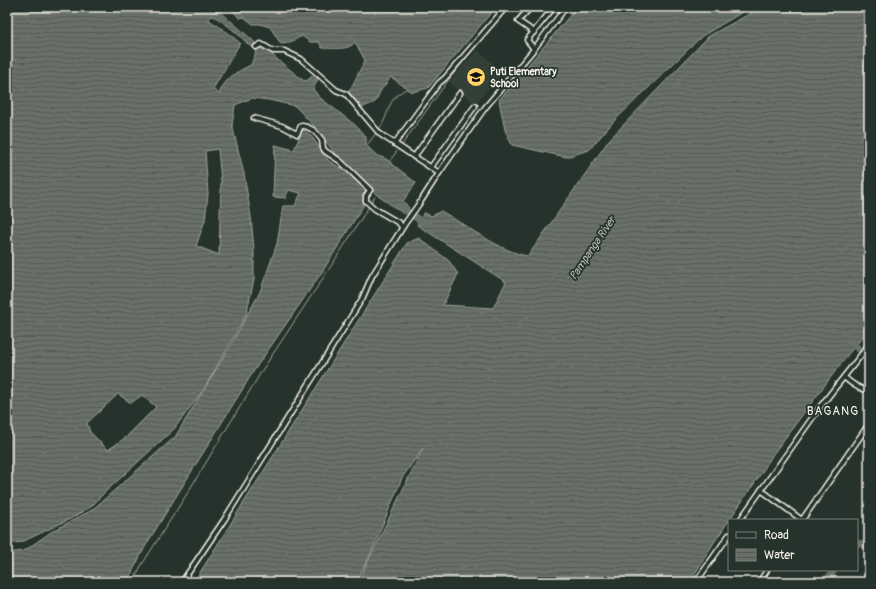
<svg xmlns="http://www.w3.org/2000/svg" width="876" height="589" viewBox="0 0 876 589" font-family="Pangolin,sans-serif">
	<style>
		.built { fill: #333f39 }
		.water { fill: url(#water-rules); stroke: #9fa39b; fill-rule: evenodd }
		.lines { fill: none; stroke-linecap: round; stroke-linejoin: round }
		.stream { stroke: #9fa39b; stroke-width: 1 }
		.river { stroke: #676f68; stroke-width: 7 }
		.minor-casing { stroke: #f4f1e8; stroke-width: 7 }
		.minor { stroke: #26332d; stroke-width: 4 }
		.labels { text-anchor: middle; stroke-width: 3.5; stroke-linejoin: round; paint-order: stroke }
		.poi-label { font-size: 10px; font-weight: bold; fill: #f4f1e8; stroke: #26332d; text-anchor: start }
		.water-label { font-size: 11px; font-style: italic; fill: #bcbdb5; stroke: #26332d }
		.quarter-label { font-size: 12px; letter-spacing: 1px; fill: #f4f1e8; stroke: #26332d }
	</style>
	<defs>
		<pattern id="water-rules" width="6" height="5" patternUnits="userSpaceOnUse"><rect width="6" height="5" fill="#676f68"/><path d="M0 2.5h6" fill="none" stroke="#565a55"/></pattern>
	</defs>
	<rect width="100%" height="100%" fill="#26332d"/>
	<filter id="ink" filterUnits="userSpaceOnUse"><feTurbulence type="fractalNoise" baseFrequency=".025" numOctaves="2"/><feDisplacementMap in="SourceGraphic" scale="8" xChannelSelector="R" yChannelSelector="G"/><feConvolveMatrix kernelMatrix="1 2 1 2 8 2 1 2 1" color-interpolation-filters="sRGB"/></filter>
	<g filter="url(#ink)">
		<!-- built -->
		<polygon class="built" points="477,50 503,72 475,104 449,82"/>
		<!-- water -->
		<g class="water">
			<path d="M 7,7 L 209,7 L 228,21 L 231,21 L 260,47 L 267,48 L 272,51 L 273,56 L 304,81 L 308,80 L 313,75 L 318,79 L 313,89 L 319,97 L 355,125 L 366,137 L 366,145 L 376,155 L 386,159 L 416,183 L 403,201 L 409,208 L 404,214 L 377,195 L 334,152 L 315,127 L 295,106 L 269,100 L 252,98 L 235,105 L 232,125 L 244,174 L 251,217 L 254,250 L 254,280 L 246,315 L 204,389 L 174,429 L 102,495 L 92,506 L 72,518 L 22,542 L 7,544 L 7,507 L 9,506 L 7,497 ZM 211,15 C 229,24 242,38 256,52 L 251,65 C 236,72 225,78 219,94 L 213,89 L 240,43 L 227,32 L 209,20 ZM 218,149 L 221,181 L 219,255 L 196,246 L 205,220 L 208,194 L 205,151 ZM 118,394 L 131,403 L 142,395 L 156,407 L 125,438 L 108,450 L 90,432 L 87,423 Z"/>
			<path d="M 230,7 L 496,7 L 428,88 L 412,92 L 391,77 L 381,90 L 375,102 L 361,108 L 349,92 L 365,60 L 355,42 C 349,51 333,48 322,48 L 319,42 L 310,42 L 302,36 L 288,43 L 281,44 L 270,27 L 260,24 L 253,24 L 244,17 L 239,18 Z"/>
			<polygon points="577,7 751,7 702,36 614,121 589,150 566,157 512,145 505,130 499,100"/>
			<path d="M 762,7 L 869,7 L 869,330 L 849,353 L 773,454 L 764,469 L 713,544 L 690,582 L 358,582 L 423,448 L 402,478 L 370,555 L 356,582 L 194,582 L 407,243 L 419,238 L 449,261 L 458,274 L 443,305 L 493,308 L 506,282 L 417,225 L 424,213 L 432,216 L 441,211 C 464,224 503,253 528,256 L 609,140 L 709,36 Z"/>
			<polygon points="303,129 312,137 329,161 347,172 367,190 363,196 365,203 322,272 255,369 146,545 127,582 7,582 7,553 24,551 51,532 92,510 175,437 228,350 260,292 277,244 283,206 295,206 301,193 288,190 286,198 273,197 275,145 294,150"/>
		</g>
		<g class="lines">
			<!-- stream -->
			<g class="stream">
				<path d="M 379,129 C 392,112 384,100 408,88"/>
				<polyline points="367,145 377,132"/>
				<polyline points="401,146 447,82 493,25 511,7"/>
				<polyline points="389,162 397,151"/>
				<polyline points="371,202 375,197"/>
				<polyline points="133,582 141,566 185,497 263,369 333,263 370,205"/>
				<polyline points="758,582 761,579"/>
			</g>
			<!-- river -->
			<g class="river">
				<polyline points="210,7 225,20"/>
				<polyline points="400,206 422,222 428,224"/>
				<polyline points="849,341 869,357"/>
				<polyline points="857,543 869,546"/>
				<polyline points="825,582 833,572 831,570"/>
			</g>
			<!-- minor casing -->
			<g class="minor-casing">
				<g id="minor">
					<polyline points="531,7 518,21 534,32"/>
					<polyline points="256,47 261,44 273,51 284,51 301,59 336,90 346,94 380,134 439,173"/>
					<polyline points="534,49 527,40 554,7"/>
					<path d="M 254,118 L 282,126 L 297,134 L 301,126 C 310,125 317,133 322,140 L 323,148 L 325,151 L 340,161 L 370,190 L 366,196 L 366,201 L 375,209 L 399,223 L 402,227"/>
					<polyline points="395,143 439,83 445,78 506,7"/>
					<polyline points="414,157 460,93"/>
					<polyline points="431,167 475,106"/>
					<path d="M 844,377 C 851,383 859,390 869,390"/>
					<polyline points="761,490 802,520"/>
					<polyline points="740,520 820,407 869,345"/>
					<polyline points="802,520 869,424"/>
					<polyline points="762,578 767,570"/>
					<polyline points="182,582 224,520 362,299 372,276 406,222 421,201 439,173 484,109 534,49 566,7"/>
					<polyline points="696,582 729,535"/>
				</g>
			</g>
			<!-- minor -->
			<use href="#minor" class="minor"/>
		</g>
	</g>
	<!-- icons -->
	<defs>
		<g id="school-disc" transform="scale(1)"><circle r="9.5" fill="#ffd166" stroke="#26332d"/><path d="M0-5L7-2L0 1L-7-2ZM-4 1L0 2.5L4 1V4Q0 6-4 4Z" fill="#111"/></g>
	</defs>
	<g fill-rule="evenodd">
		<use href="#school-disc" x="476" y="77"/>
	</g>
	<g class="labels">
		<!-- poi labels -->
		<g class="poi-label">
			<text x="490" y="75">Puti Elementary<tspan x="490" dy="12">School</tspan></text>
		</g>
		<!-- water labels -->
		<g class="water-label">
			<text transform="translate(592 248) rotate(-56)" y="4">Pampanga River</text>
		</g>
		<!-- quarter labels -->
		<g class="quarter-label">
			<text x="833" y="415">BAGANG</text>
		</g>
	</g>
	<!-- margin -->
	<rect width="876" height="589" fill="none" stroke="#26332d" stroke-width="24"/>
	<rect x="12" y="12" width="852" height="565" fill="none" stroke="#f4f1e8" stroke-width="1.5" filter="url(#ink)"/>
	<!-- legend -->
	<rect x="728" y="519" width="130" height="52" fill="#26332d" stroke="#787f78"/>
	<rect x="736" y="532" width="20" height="6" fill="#26332d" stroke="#787f78"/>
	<text x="764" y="539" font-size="12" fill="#f4f1e8">Road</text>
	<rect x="736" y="549" width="20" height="12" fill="url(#water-rules)" stroke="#787f78"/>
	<text x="764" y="559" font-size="12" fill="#f4f1e8">Water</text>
</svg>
